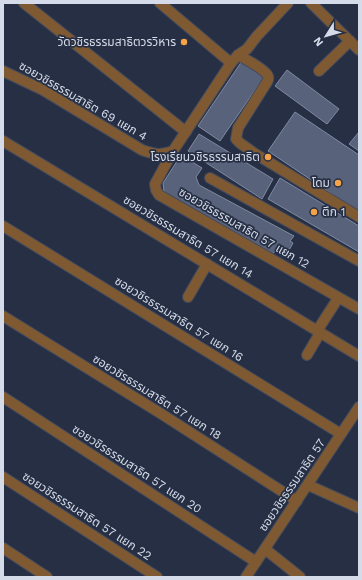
<svg xmlns="http://www.w3.org/2000/svg" width="362" height="580" viewBox="0 0 362 580" font-family="'Work Sans','Noto Sans Thai',sans-serif">
	<style>
		.building { fill: #58627a; stroke: #7f8aa3 }
		.lines { fill: none; stroke-linecap: round; stroke-linejoin: round }
		.minor-casing { stroke: #424b5e; stroke-width: 12 }
		.minor { stroke: #7f5931; stroke-width: 10 }
		.poi-dot { fill: #f6a247; stroke: #262f44; stroke-width: 1.5 }
		.labels { text-anchor: middle; stroke-width: 3.5; stroke-linejoin: round; paint-order: stroke }
		.poi-label { font-size: 12px; fill: #d5dbe9; stroke: #262f44; text-anchor: end }
		.street-label { font-size: 12px; fill: #d5dbe9; stroke: #262f44 }
	</style>
	<rect width="100%" height="100%" fill="#262f44"/>
	<!-- building -->
	<g class="building">
		<polygon points="242,61 264,77 220,141 198,126"/>
		<polygon points="287,70 339,109 327,124 275,86"/>
		<polygon points="295,112 359,155 359,212 268,151"/>
		<polygon points="359,132 359,151 349,144"/>
		<polygon points="199,134 273,179 262,199 188,151"/>
		<polygon points="181,155 202,168 196,177 199,185 294,236 290,241 293,243 287,254 284,252 282,256 275,251 272,255 164,192 163,183"/>
		<polygon points="280,178 359,226 359,252 268,199"/>
	</g>
	<g class="lines">
		<!-- minor casing -->
		<g class="minor-casing">
			<g id="minor">
				<polyline points="24,3 186,132"/>
				<polyline points="160,3 231,63"/>
				<polyline points="288,3 257,36 247,49 238,55 231,63 173,151 155,184 156,190 159,195 359,309"/>
				<polyline points="311,3 359,50"/>
				<path d="M 238,55 C 245,59 265,69 268,76 C 269,79 268,80 267,82 L 238,128 L 236,139 L 240,143 L 254,153 L 359,217"/>
				<path d="M 3,71 L 43,90 L 142,150 C 156,155 160,155 173,151"/>
				<polyline points="319,71 350,41"/>
				<polyline points="3,141 359,356"/>
				<polyline points="210,178 359,261"/>
				<polyline points="3,226 341,434"/>
				<polyline points="188,297 207,264"/>
				<polyline points="3,316 160,413 297,501"/>
				<polyline points="317,331 335,303"/>
				<polyline points="307,355 320,333"/>
				<polyline points="3,397 256,562"/>
				<polyline points="3,477 157,577"/>
				<polyline points="308,485 359,508"/>
				<polyline points="3,548 47,577"/>
				<polyline points="265,549 300,577"/>
				<polyline points="246,577 359,407"/>
			</g>
		</g>
		<!-- minor -->
		<use href="#minor" class="minor"/>
	</g>
	<!-- markers -->
	<g class="poi-dot">
		<circle cx="184" cy="42" r="4"/>
		<circle cx="268" cy="157" r="4"/>
		<circle cx="338" cy="183" r="4"/>
		<circle cx="314" cy="212" r="4"/>
	</g>
	<g class="labels">
		<!-- poi labels -->
		<g class="poi-label">
			<text x="176" y="46">วัดวชิรธรรมสาธิตวรวิหาร</text>
			<text x="260" y="161">โรงเรียนวชิรธรรมสาธิต</text>
			<text x="330" y="187">โดม</text>
			<text x="322" y="216" text-anchor="start">ตึก 1</text>
		</g>
		<!-- street labels -->
		<g class="street-label">
			<text transform="translate(83 101) rotate(30)" y="4">ซอยวชิรธรรมสาธิต 69 แยก 4</text>
			<text transform="translate(244 228) rotate(30)" y="4">ซอยวชิรธรรมสาธิต 57 แยก 12</text>
			<text transform="translate(188 237) rotate(31)" y="4">ซอยวชิรธรรมสาธิต 57 แยก 14</text>
			<text transform="translate(179 319) rotate(32)" y="4">ซอยวชิรธรรมสาธิต 57 แยก 16</text>
			<text transform="translate(157 397) rotate(32)" y="4">ซอยวชิรธรรมสาธิต 57 แยก 18</text>
			<text transform="translate(137 469) rotate(33)" y="4">ซอยวชิรธรรมสาธิต 57 แยก 20</text>
			<text transform="translate(292 485) rotate(-56)" y="4">ซอยวชิรธรรมสาธิต 57</text>
			<text transform="translate(87 516) rotate(33)" y="4">ซอยวชิรธรรมสาธิต 57 แยก 22</text>
		</g>
	</g>
	<!-- border -->
	<rect width="362" height="580" fill="none" stroke="#d5dbe9" stroke-width="8"/>
	<!-- north arrow -->
	<g transform="translate(326 36) rotate(233)" stroke="#262f44" stroke-width="3" paint-order="stroke">
	<path d="M0-3L7 15L0 10L-7 15Z" fill="#d5dbe9"/>
	<text y="-6" font-size="11" font-weight="bold" text-anchor="middle" fill="#d5dbe9">N</text>
	</g>
</svg>
